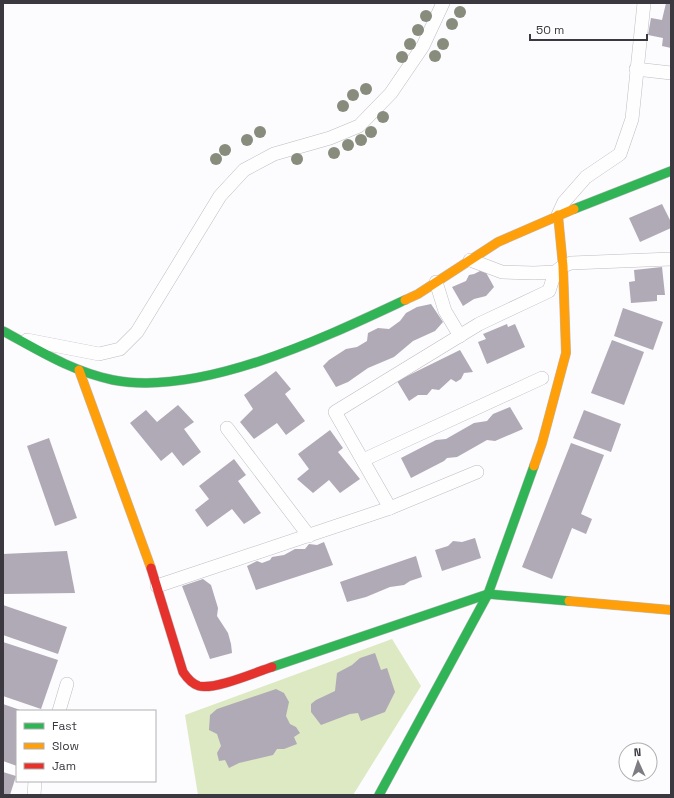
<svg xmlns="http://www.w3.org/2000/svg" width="674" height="798" viewBox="0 0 674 798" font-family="'Space Grotesk',sans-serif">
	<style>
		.grass { fill: #dce9c2 }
		.building { fill: #b0a9b6 }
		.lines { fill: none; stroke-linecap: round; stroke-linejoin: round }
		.street-casing { stroke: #bebcc0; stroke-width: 14 }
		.fast-casing { stroke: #bebcc0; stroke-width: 10 }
		.slow-casing { stroke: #bebcc0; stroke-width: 10 }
		.jam-casing { stroke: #bebcc0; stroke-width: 10 }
		.street { stroke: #fffeff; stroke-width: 13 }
		.fast { stroke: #30b455; stroke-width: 9 }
		.slow { stroke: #ff9f0a; stroke-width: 9 }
		.jam { stroke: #e5322d; stroke-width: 9 }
		.tree { fill: #878c7c }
	</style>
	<rect width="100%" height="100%" fill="#fcfbfd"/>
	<!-- grass -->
	<polygon class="grass" points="392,639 421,686 353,795 198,795 185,715"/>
	<!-- building -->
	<g class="building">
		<polygon points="666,3 671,3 671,48 662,46 663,38 648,35 651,18 662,20"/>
		<polygon points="662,204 671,222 671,228 640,242 629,218"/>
		<polygon points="662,267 665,295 657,295 657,301 631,303 629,282 635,281 634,270"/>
		<polygon points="484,269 494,287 486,296 474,299 463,306 452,287 466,281 469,275 474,274"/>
		<polygon points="431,304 443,322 435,331 413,341 394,357 368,368 348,382 336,387 323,366 329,360 346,349 357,347 367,341 368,333 378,328 389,329 400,321 406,313 417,307"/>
		<polygon points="623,308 663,322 653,350 614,336"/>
		<polygon points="507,324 508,327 515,324 525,347 487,364 478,342 486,339 483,334"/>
		<polygon points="612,340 644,352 624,405 591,393"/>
		<polygon points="460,350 473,372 464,373 461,379 456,382 451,379 439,390 432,389 427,395 418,395 409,401 397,381"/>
		<polygon points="276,371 291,389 285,394 305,421 286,435 277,423 254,439 240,422 253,409 244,395"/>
		<polygon points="178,405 194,422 184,429 201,452 183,466 172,452 161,461 130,423 146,410 157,422"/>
		<polygon points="510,407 523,429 495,441 487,440 457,457 447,458 444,461 411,478 401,458 436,440 446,439 474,423 487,421 493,414"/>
		<polygon points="584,410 621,424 611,452 573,438"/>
		<polygon points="330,430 343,448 338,452 360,479 340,493 329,480 313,493 297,479 309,469 298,454"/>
		<polygon points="49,438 77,518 55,526 27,446"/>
		<polygon points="571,443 604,455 581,514 592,519 586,534 572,528 552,579 522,567"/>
		<polygon points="234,459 246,475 238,481 261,513 244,524 232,509 207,527 195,510 209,499 199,486"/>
		<polygon points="475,538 481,558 442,571 435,550 448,546 453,541 462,542"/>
		<polygon points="324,542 333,565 256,590 247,566 257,561 262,563 270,560 272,557 284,555 295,549 305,549 309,544 317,545"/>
		<polygon points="67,551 75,593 3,594 3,554"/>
		<polygon points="416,556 422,577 410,581 404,585 390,587 366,597 347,602 340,582"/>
		<polygon points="203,579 211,585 218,608 217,616 228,633 231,644 232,653 210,659 182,586"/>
		<polygon points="3,605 67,627 58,654 3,635"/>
		<polygon points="3,642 58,660 41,709 3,696"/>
		<polygon points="375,653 381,670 387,668 395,692 385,712 361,721 358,713 350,714 321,725 311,712 311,704 316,700 335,691 337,673 352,665 360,658"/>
		<polygon points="276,689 284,693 289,702 286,716 290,724 296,727 300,733 294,737 297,744 284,749 277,749 273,755 239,763 229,768 225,760 219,761 217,753 221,746 217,734 209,730 210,715 217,709"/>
		<polygon points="3,704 23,711 17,711 17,766 3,761"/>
		<polygon points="3,772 16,776 10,795 3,795"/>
	</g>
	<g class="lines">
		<!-- street casing -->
		<g class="street-casing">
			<g id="street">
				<polyline points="636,69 671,73"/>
				<polyline points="558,215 564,202 586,177 620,154 632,119 644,3"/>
				<polyline points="470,260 502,272 534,273 555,272 563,266 571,263 671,259"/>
				<polyline points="436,282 445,311 460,336"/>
				<polyline points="27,340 99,354 120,349 137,332 220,196 244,170 274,154 330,138 359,126 391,93 423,46 443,3"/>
				<polyline points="227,428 309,536"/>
				<polyline points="363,460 542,378"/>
				<polyline points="390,508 335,412 479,324 549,291 555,272"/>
				<polyline points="157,586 390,508 477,472"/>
				<polyline points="59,711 67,684"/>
				<polyline points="34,795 35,781"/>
			</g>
		</g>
		<!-- fast casing -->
		<g class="fast-casing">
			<g id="fast">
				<polyline points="574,209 671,171"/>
				<path d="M 3,331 C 40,351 71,371 113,380 C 201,397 326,337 405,300"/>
				<polyline points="272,667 488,594 569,601"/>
				<polyline points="379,795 488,594 534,466"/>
			</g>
		</g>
		<!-- slow casing -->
		<g class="slow-casing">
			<g id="slow">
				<polyline points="405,300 418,294 498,242 574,209"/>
				<polyline points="79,370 151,568"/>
				<polyline points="534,466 542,443 566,353 563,266 558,215"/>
				<polyline points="569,601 671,610"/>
			</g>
		</g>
		<!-- jam casing -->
		<g class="jam-casing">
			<path id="jam" d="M 151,568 L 183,672 C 187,678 192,684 199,686 C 215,690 256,672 272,667"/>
		</g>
		<!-- street -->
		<use href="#street" class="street"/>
		<!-- fast -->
		<use href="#fast" class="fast"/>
		<!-- slow -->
		<use href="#slow" class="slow"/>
		<!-- jam -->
		<use href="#jam" class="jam"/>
	</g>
	<!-- trees -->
	<g class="tree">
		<circle cx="460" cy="12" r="6"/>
		<circle cx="426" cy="16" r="6"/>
		<circle cx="452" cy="24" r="6"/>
		<circle cx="418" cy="30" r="6"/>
		<circle cx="410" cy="44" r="6"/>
		<circle cx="443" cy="44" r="6"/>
		<circle cx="435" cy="56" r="6"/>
		<circle cx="402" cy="57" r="6"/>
		<circle cx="366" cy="89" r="6"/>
		<circle cx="353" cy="95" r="6"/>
		<circle cx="343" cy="106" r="6"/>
		<circle cx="383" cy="117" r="6"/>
		<circle cx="260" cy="132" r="6"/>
		<circle cx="371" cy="132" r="6"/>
		<circle cx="247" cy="140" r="6"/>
		<circle cx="361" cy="140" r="6"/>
		<circle cx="348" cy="145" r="6"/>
		<circle cx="225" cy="150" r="6"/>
		<circle cx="334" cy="153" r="6"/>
		<circle cx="216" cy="159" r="6"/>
		<circle cx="297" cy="159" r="6"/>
	</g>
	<!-- border -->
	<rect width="674" height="798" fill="none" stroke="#3b383f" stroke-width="8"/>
	<!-- legend -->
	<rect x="16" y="710" width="140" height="72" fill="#ffffff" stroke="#b1afb2"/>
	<rect x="24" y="723" width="20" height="6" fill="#30b455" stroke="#b1afb2"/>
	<text x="52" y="730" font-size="12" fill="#3b383f">Fast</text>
	<rect x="24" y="743" width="20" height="6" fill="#ff9f0a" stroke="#b1afb2"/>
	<text x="52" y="750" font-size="12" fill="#3b383f">Slow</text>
	<rect x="24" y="763" width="20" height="6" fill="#e5322d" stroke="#b1afb2"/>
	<text x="52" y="770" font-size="12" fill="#3b383f">Jam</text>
	<!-- north arrow -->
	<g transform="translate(638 762) rotate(357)"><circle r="19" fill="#ffffff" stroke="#b1afb2"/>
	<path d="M0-3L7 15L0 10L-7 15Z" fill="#7f7c82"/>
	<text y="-6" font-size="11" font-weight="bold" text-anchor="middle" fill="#3b383f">N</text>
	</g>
	<!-- scale -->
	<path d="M530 34v6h117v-6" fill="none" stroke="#3b383f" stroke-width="2"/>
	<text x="536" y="34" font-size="12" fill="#3b383f" stroke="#ffffff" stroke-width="3" paint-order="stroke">50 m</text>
</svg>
